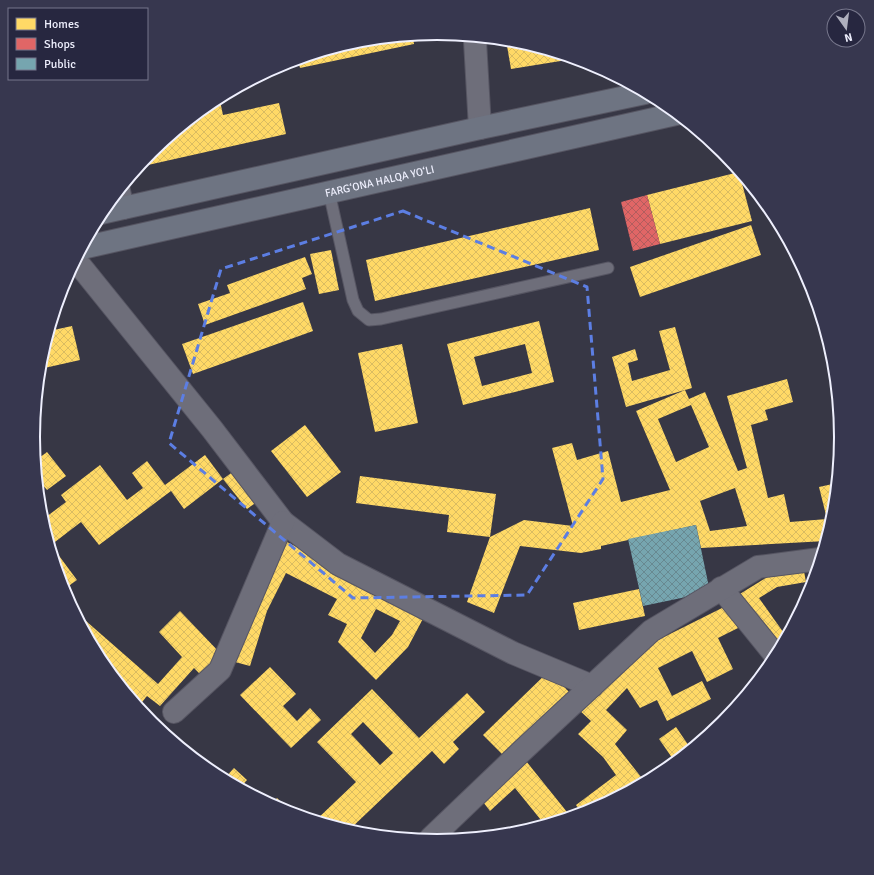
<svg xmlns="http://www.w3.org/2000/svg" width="874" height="875" viewBox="0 0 874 875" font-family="Signika,sans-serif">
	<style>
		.homes { fill: url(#homes-cross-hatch); fill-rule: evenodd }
		.shops { fill: url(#shops-cross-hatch) }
		.public { fill: url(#public-cross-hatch) }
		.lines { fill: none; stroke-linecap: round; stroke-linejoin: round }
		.service-casing { stroke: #565562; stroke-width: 13 }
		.minor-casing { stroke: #565562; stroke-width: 24 }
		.trunk-casing { stroke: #565562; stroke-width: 24 }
		.service { stroke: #6e6e7a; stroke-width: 11 }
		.minor { stroke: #6e6e7a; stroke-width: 22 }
		.trunk { stroke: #6e7482; stroke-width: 22 }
		.marked { fill: none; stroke: #5c7ee3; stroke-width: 3; stroke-dasharray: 8 5; stroke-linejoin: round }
		.labels { text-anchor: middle; stroke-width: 4; stroke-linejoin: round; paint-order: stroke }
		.street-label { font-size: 11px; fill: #eeeffd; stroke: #272740 }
		.rim { fill: none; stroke: #eeeffd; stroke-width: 2 }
	</style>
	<defs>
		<pattern id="homes-cross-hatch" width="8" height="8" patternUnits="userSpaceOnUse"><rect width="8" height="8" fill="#ffd966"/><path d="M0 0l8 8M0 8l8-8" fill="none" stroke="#dabc61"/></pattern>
		<pattern id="shops-cross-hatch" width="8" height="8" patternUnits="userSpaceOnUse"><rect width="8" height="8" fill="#e06666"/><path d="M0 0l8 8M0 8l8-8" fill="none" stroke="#b25d5e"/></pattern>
		<pattern id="public-cross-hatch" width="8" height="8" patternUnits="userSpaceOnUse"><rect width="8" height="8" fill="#76a5af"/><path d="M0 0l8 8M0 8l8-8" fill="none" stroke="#688991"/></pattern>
	</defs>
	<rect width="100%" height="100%" fill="#373745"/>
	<!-- homes -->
	<g class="homes">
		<polygon points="413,36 414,44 300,68 298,60 358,41"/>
		<polygon points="506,40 516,41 573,59 511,69"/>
		<polygon points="220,101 223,115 279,103 286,134 139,167 151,152 210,103"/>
		<polygon points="739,172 752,221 660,244 647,195"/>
		<polygon points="590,208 599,250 375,301 366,260"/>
		<polygon points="751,225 761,255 640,297 630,267"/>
		<polygon points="331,250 339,290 319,294 310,254"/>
		<polygon points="305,257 312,274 302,278 306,289 205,325 198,304 230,293 227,285"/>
		<polygon points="303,302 313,331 193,374 182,344"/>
		<path d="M 539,321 L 554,382 L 463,405 L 447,344 ZM 525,344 L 532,373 L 482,386 L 474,357 Z"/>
		<polygon points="72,326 80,360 40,369 41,358 49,331"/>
		<polygon points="675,327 692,388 626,407 612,357 635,349 638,360 628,363 632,381 670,370 659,331"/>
		<polygon points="402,344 418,423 375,432 358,353"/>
		<polygon points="835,376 837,395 836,395 831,377"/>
		<path d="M 787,379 L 793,402 L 765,410 L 768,420 L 751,425 L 768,498 L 784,494 L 790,522 L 827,519 L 819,487 L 837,483 L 833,517 L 826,541 L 701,548 L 696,525 L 601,546 L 601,549 L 581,553 L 520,546 L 494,613 L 467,602 L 490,537 L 524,520 L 573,526 L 552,448 L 572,443 L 577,460 L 608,451 L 621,502 L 670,490 L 636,411 L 685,390 L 689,399 L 705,392 L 738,471 L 747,468 L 727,396 ZM 691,405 L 709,447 L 676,462 L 658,419 ZM 735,488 L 747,526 L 710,531 L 700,501 Z"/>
		<polygon points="305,425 341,472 307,497 271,451"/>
		<polygon points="47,452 66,476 47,490 42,484 38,487 35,461"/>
		<polygon points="205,455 223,479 184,509 171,491 99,545 81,522 51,545 77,580 63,590 42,520 66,502 61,495 100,465 127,500 143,488 132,473 147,461 165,485"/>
		<polygon points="238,468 261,499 247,509 223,479"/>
		<polygon points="360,476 496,494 490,537 447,532 449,515 356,503"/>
		<path d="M 285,541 L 426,613 L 408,647 L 376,680 L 338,642 L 347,624 L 328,615 L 337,599 L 286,573 L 267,611 L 250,666 L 235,662 ZM 376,609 L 400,621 L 392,635 L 375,653 L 361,638 Z"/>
		<polygon points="803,566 806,582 777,587 759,598 786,636 771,646 735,597 780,569"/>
		<polygon points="639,589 645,616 579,630 573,603"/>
		<polygon points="726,606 738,628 718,638 733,669 707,682 692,651 658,668 672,696 702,681 711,699 667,721 657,700 640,708 627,688 606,710 627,730 615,744 645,782 591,811 582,814 576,805 616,775 603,757 578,734 591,721 578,709 630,654"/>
		<polygon points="180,611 221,654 200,674 194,668 160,706 147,696 138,707 101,662 76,615 78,614 158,684 182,657 159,632"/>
		<polygon points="270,667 296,694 283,706 297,721 310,708 321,720 291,748 240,695"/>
		<polygon points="549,671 569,692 503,755 483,735"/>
		<path d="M 372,689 L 419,738 L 467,693 L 485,712 L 453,742 L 459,749 L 444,764 L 432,751 L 348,831 L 315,821 L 356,782 L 317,742 ZM 363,722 L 393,753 L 380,765 L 351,734 Z"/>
		<polygon points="676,727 691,749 675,762 659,739"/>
		<polygon points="526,761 571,817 545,825 515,788 490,811 483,802"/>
		<polygon points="234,768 247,780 240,788 224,779"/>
		<polygon points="277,798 293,814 282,811 271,805"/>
	</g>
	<!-- shops -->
	<polygon class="shops" points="647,195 660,244 633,251 621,202"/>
	<!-- public -->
	<polygon class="public" points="696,525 710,592 643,606 628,539"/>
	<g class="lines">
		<!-- service casing -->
		<g class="service-casing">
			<polyline id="service" points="329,192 353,300 358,311 369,320 381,319 608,268"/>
		</g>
		<!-- minor casing -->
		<g class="minor-casing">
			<g id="minor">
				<polyline points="477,37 475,41 480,128"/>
				<polyline points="119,191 123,208"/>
				<polyline points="77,258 78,263 212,429 283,522 338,564 513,653 592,686"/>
				<polyline points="721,588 776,656"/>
				<polyline points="174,712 220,670 283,522"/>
				<polyline points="432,841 431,838 523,750 651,631 758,567 820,559"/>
			</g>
		</g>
		<!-- trunk casing -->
		<g class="trunk-casing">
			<g id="trunk">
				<polyline points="101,213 480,128 645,93"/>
				<path id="s1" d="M 82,248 L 676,114"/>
			</g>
		</g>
		<!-- service -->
		<use href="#service" class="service"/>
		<!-- minor -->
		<use href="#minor" class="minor"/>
		<!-- trunk -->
		<use href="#trunk" class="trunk"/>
	</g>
	<!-- marked area -->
	<path class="marked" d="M 403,211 L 587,287 L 603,479 L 527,595 L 353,598 L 169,443 L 221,269 Z"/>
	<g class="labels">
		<!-- street labels -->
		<g class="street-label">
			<text dy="4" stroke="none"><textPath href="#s1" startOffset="305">FARG‘ONA HALQA YO‘LI</textPath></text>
		</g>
	</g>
	<!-- crop -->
	<path d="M0 0H874V875H0ZM40 437a397 397 0 1 1 794 0a397 397 0 1 1-794 0Z" fill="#37374f" fill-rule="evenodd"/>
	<path class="rim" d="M40 437a397 397 0 1 1 794 0a397 397 0 1 1-794 0Z"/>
	<!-- legend -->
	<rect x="8" y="8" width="140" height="72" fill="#272740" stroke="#77778c"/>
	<rect x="16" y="18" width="20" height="12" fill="#ffd966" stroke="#77778c"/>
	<text x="44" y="28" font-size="12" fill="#eeeffd">Homes</text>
	<rect x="16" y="38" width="20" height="12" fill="#e06666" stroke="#77778c"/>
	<text x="44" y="48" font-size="12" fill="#eeeffd">Shops</text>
	<rect x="16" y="58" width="20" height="12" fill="#76a5af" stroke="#77778c"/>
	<text x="44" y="68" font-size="12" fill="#eeeffd">Public</text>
	<!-- north arrow -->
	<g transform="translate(846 28) rotate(166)"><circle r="19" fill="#272740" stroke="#77778c"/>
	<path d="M0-3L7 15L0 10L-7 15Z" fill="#aeafbd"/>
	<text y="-6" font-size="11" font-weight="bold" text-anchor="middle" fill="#eeeffd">N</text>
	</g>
</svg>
